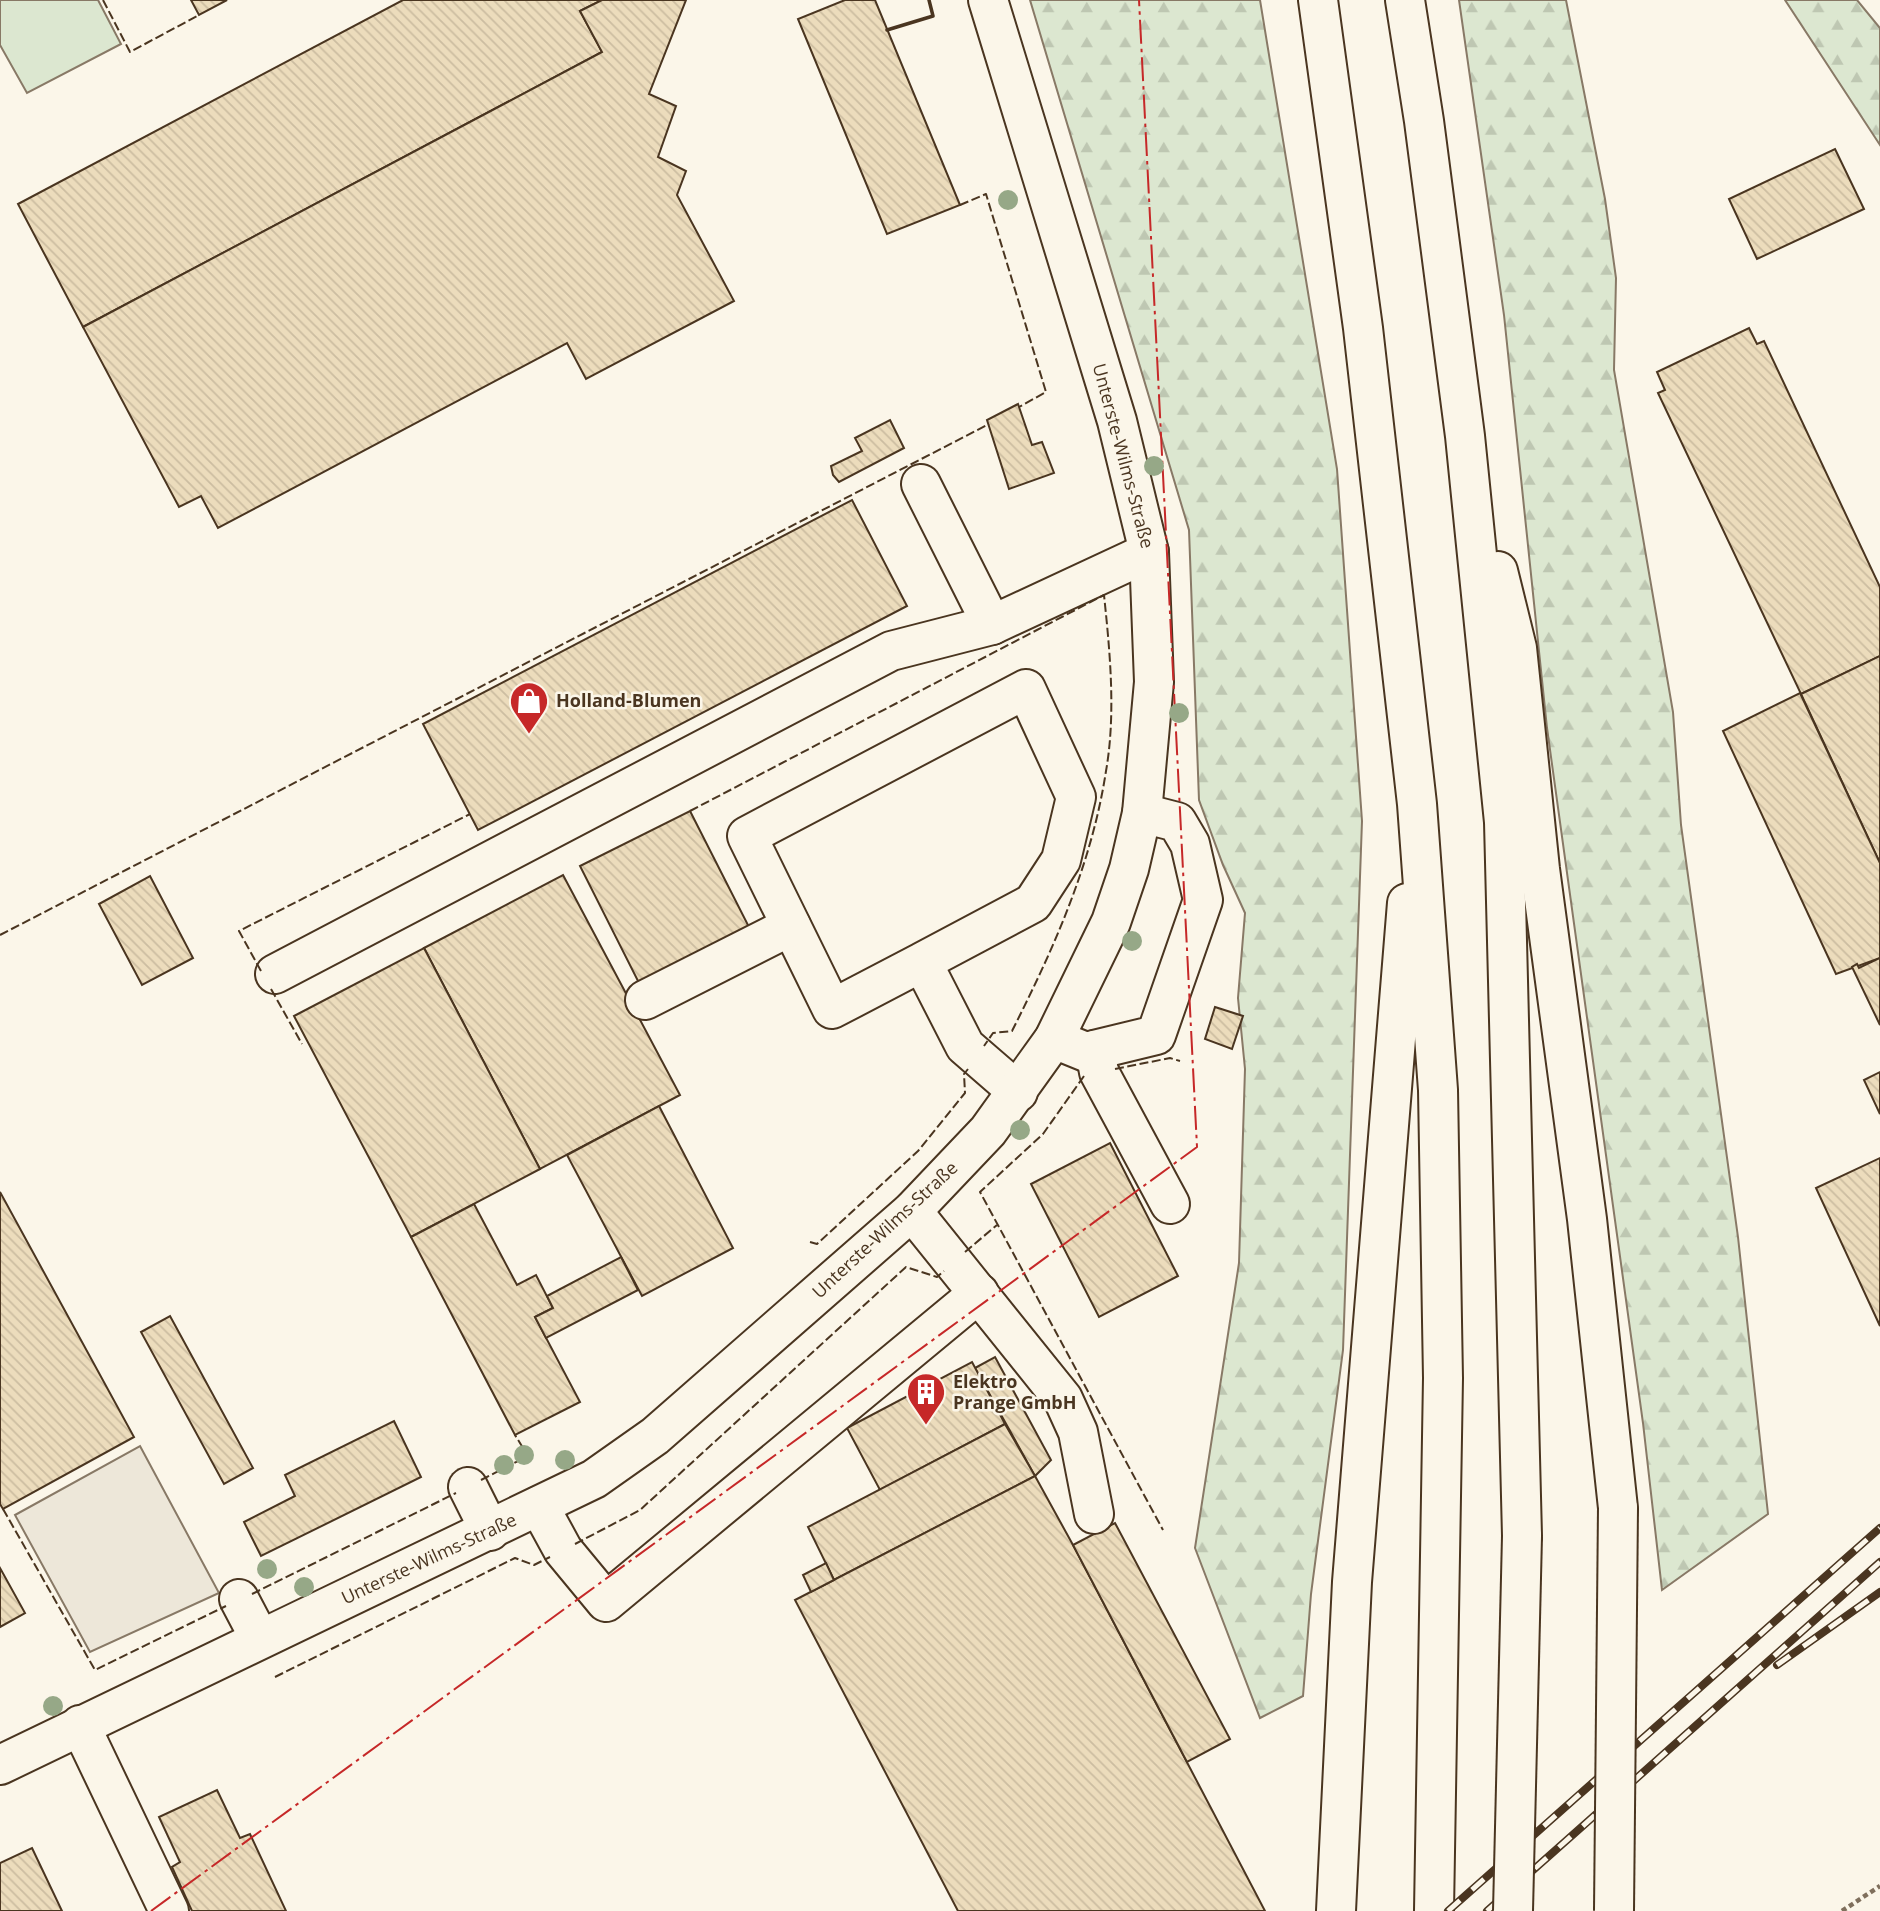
<svg xmlns="http://www.w3.org/2000/svg" width="1880" height="1911" viewBox="0 0 1880 1911" font-family="'Open Sans',sans-serif">
	<style>
		.grass { fill: #dce7d0; stroke: #887966; stroke-width: 2 }
		.forest { fill: url(#forest-firs); stroke: #887966; stroke-width: 2 }
		.parking { fill: #ede7d9; stroke: #887966; stroke-width: 2 }
		.building { fill: url(#building-back-hatch); stroke: #4a3520; stroke-width: 2 }
		.lines { fill: none; stroke-linecap: round; stroke-linejoin: round }
		.minor-casing { stroke: #4a3520; stroke-width: 42 }
		.highway-casing { stroke: #4a3520; stroke-width: 42 }
		.path { stroke: #7f6f5c; stroke-width: 4.5; stroke-dasharray: 5 3.5; stroke-linecap: butt }
		.minor { stroke: #fbf6e9; stroke-width: 38 }
		.highway { stroke: #fbf6e9; stroke-width: 38 }
		.rail-casing { stroke: #4a3520; stroke-width: 8 }
		.rail { stroke: #fbf6e9; stroke-width: 5; stroke-dasharray: 16; stroke-linecap: butt }
		.highway-bridge-casing { stroke: #4a3520; stroke-width: 42; stroke-linecap: butt }
		.highway-bridge { stroke: #fbf6e9; stroke-width: 38 }
		.fence { stroke: #4a3520; stroke-width: 2; stroke-dasharray: 9 3.5; stroke-linecap: butt }
		.wall { stroke: #4a3520; stroke-width: 3.5 }
		.power { stroke: #c62828; stroke-width: 2; stroke-dasharray: 24 5 3.5 5; stroke-linecap: butt }
		.tree { fill: #96a887 }
		.labels { text-anchor: middle; stroke-width: 5; stroke-linejoin: round; paint-order: stroke }
		.street-label { font-size: 18px; fill: #4a3520; stroke: #fbf6e9 }
		.poi-label { font-size: 18px; font-weight: bold; fill: #4a3520; stroke: #fbf6e9; text-anchor: start }
	</style>
	<defs>
		<pattern id="forest-firs" width="22" height="20" patternUnits="userSpaceOnUse" patternTransform="scale(1.75)"><rect width="22" height="20" fill="#dce7d0"/><path d="M5 1l3.5 6h-7zM16 11l3.5 6h-7z" fill="#bec7b2"/></pattern>
		<pattern id="building-back-hatch" width="6" height="6" patternUnits="userSpaceOnUse" patternTransform="scale(1.75)"><rect width="6" height="6" fill="#ecdcbc"/><path d="M-1 5l2 2M0 0l6 6M5-1l2 2" fill="none" stroke="#ccbda1"/></pattern>
	</defs>
	<rect width="100%" height="100%" fill="#fbf6e9"/>
	<!-- grass -->
	<polygon class="grass" points="0,0 98,0 121,44 27,93 0,45"/>
	<!-- forest -->
	<g class="forest">
		<polygon points="1030,0 1260,0 1337,469 1362,821 1343,1350 1311,1594 1303,1696 1260,1718 1195,1548 1239,1263 1245,1069 1238,998 1245,913 1223,865 1199,800 1189,530"/>
		<polygon points="1459,0 1566,0 1605,199 1616,278 1614,370 1673,712 1681,825 1738,1237 1768,1514 1662,1590 1643,1423 1547,728 1504,315"/>
		<polygon points="1785,0 1857,0 1880,28 1880,145"/>
	</g>
	<!-- parking -->
	<polygon class="parking" points="140,1446 219,1593 90,1652 15,1515"/>
	<!-- building -->
	<g class="building">
		<polygon points="191,0 227,0 199,15"/>
		<polygon points="403,0 602,0 580,11 602,52 83,327 18,204"/>
		<polygon points="602,0 686,0 649,94 676,106 658,157 686,171 677,195 734,301 586,379 567,343 218,528 201,496 179,507 83,327 602,52 580,11"/>
		<polygon points="845,0 875,0 960,205 887,234 798,19"/>
		<polygon points="1835,149 1864,209 1757,259 1729,199"/>
		<polygon points="1749,328 1757,344 1764,341 1880,587 1880,656 1801,694 1658,393 1665,390 1657,372"/>
		<polygon points="1018,404 1032,445 1042,442 1054,473 1009,489 987,420"/>
		<polygon points="890,420 904,448 839,482 833,475 831,466 862,451 855,438"/>
		<polygon points="852,500 907,606 478,830 423,724"/>
		<polygon points="1880,656 1880,863 1801,694"/>
		<polygon points="1800,693 1880,863 1880,958 1836,974 1723,731"/>
		<polygon points="690,811 751,931 641,987 580,866"/>
		<polygon points="563,875 680,1095 540,1169 424,948"/>
		<polygon points="150,876 193,958 142,985 99,904"/>
		<polygon points="424,948 540,1169 411,1237 294,1016"/>
		<polygon points="1880,958 1880,1025 1852,967 1857,964 1859,968"/>
		<polygon points="1215,1007 1243,1016 1232,1049 1205,1039"/>
		<polygon points="1880,1072 1880,1114 1864,1080"/>
		<polygon points="659,1106 733,1248 642,1296 567,1155"/>
		<polygon points="1110,1143 1178,1276 1099,1317 1031,1184"/>
		<polygon points="1880,1158 1880,1326 1816,1188"/>
		<polygon points="0,1192 134,1437 3,1509 0,1504"/>
		<polygon points="474,1204 517,1285 536,1275 553,1308 535,1317 580,1402 515,1435 411,1237"/>
		<polygon points="621,1257 638,1290 546,1338 535,1317 553,1308 547,1296"/>
		<polygon points="170,1316 253,1468 224,1484 141,1332"/>
		<polygon points="995,1357 1051,1460 1035,1476 975,1368"/>
		<polygon points="972,1362 1005,1424 880,1490 847,1428"/>
		<polygon points="394,1421 421,1477 261,1556 244,1522 295,1496 285,1475"/>
		<polygon points="1005,1424 1035,1476 834,1580 808,1527"/>
		<polygon points="1035,1476 1073,1545 1265,1911 958,1911 795,1600"/>
		<polygon points="1115,1523 1230,1739 1187,1762 1073,1545"/>
		<polygon points="826,1563 834,1580 811,1592 803,1575"/>
		<polygon points="0,1568 25,1613 0,1627"/>
		<polygon points="217,1790 240,1838 250,1834 286,1911 192,1911 172,1867 180,1862 159,1817"/>
		<polygon points="32,1848 62,1911 0,1911 0,1863"/>
	</g>
	<g class="lines">
		<!-- minor casing -->
		<g class="minor-casing">
			<g id="minor">
				<polyline points="921,484 992,625"/>
				<polyline points="922,962 1033,903 1061,860 1076,797 1026,689 747,836 832,1009 922,962 965,1046 1018,1092"/>
				<polyline points="275,974 891,651 992,625 1149,552"/>
				<polyline points="645,1000 791,926"/>
				<polyline points="1054,1039 1086,1052 1156,1035 1203,900 1190,844 1177,822 1142,813"/>
				<polyline points="1095,1050 1099,1072 1170,1204"/>
				<polyline points="912,1211 1063,1399 1078,1432 1094,1514"/>
				<polyline points="468,1487 490,1531"/>
				<polyline points="539,1506 563,1550 606,1602 979,1293"/>
				<polyline points="239,1599 260,1639"/>
				<polyline points="80,1725 169,1911"/>
				<polyline points="0,1765 594,1479 655,1436 912,1211 988,1131 1054,1039 1111,922 1129,869 1142,813 1154,682 1149,552 1117,421 988,0"/>
			</g>
		</g>
		<!-- highway casing -->
		<g class="highway-casing">
			<g id="highway">
				<polyline points="1318,0 1363,328 1417,804 1438,1090 1443,1378 1434,1911"/>
				<polyline points="1405,0 1424,121 1465,436 1504,822 1522,1536"/>
				<polyline points="1498,571 1517,648 1540,869 1587,1219 1618,1508"/>
				<polyline points="1336,1911 1352,1582 1407,903"/>
			</g>
		</g>
		<!-- path -->
		<polyline class="path" points="1842,1911 1880,1886"/>
		<!-- minor -->
		<use href="#minor" class="minor"/>
		<!-- highway -->
		<use href="#highway" class="highway"/>
		<!-- rail casing -->
		<g class="rail-casing">
			<g id="rail">
				<polyline points="1777,1665 1880,1592"/>
				<polyline points="1448,1911 1880,1528"/>
				<polyline points="1487,1911 1880,1562"/>
			</g>
		</g>
		<!-- rail -->
		<use href="#rail" class="rail"/>
		<!-- highway-bridge casing -->
		<g class="highway-bridge-casing">
			<g id="highway-bridge">
				<polyline points="1513,1911 1522,1536"/>
				<polyline points="1614,1911 1618,1508"/>
			</g>
		</g>
		<!-- highway-bridge -->
		<use href="#highway-bridge" class="highway-bridge"/>
		<!-- fence -->
		<g class="fence">
			<polyline points="103,0 130,52 199,15"/>
			<polyline points="960,205 986,194 1046,392 1019,407"/>
			<path d="M 690,811 L 1104,595 C 1110,652 1116,714 1106,771 C 1092,863 1054,948 1012,1031 L 993,1033 L 984,1046"/>
			<polyline points="0,935 989,424"/>
			<polyline points="261,971 239,931 470,814"/>
			<polyline points="271,989 302,1044"/>
			<polyline points="1115,1069 1170,1058 1180,1061"/>
			<polyline points="1084,1076 1043,1134 980,1192 1163,1530"/>
			<polyline points="810,1242 817,1244 918,1151 965,1093 964,1074 968,1069"/>
			<polyline points="965,1252 997,1225"/>
			<polyline points="481,1480 528,1456 515,1435"/>
			<polyline points="3,1509 95,1670 226,1606"/>
			<polyline points="575,1544 640,1510 906,1267 937,1277 944,1271"/>
			<polyline points="252,1594 456,1493"/>
			<polyline points="275,1677 515,1558 534,1565 550,1557"/>
		</g>
		<!-- wall -->
		<polyline class="wall" points="887,30 933,16 929,0"/>
		<!-- power -->
		<polyline class="power" points="151,1911 1197,1147 1139,0"/>
	</g>
	<!-- trees -->
	<g class="tree">
		<circle cx="1008" cy="200" r="10"/>
		<circle cx="1154" cy="466" r="10"/>
		<circle cx="1179" cy="713" r="10"/>
		<circle cx="1132" cy="941" r="10"/>
		<circle cx="1020" cy="1130" r="10"/>
		<circle cx="524" cy="1455" r="10"/>
		<circle cx="565" cy="1460" r="10"/>
		<circle cx="504" cy="1465" r="10"/>
		<circle cx="267" cy="1569" r="10"/>
		<circle cx="304" cy="1587" r="10"/>
		<circle cx="53" cy="1706" r="10"/>
	</g>
	<!-- icons -->
	<defs>
		<g id="shop-pin" transform="scale(2.0125)"><path d="M0 17L-7.5 6A9.5 9.5 0 1 1 7.5 6Z" fill="#c62828" stroke="#fbf6e9"/><path d="M-5-2.5h2.3a2.7 3.5 0 0 1 5.4 0H5L5.5 6h-11ZM-1.5-2.5h3a1.5 2.3 0 0 0-3 0Z" fill="#fff"/></g>
		<g id="building-pin" transform="scale(2.0125)"><path d="M0 17L-7.5 6A9.5 9.5 0 1 1 7.5 6Z" fill="#c62828" stroke="#fbf6e9"/><path d="M-4-6H4V6H1V3H-1V6H-4ZM-2.5-4.3h1.7v1.8h-1.7ZM.8-4.3h1.7v1.8H.8ZM-2.5-1h1.7V.8h-1.7ZM.8-1h1.7V.8H.8Z" fill="#fff"/></g>
	</defs>
	<g fill-rule="evenodd">
		<use href="#shop-pin" x="529" y="701"/>
		<use href="#building-pin" x="926" y="1392"/>
	</g>
	<g class="labels">
		<!-- street labels -->
		<g class="street-label">
			<text transform="translate(1123 456) rotate(75)" y="6">Unterste-Wilms-Straße</text>
			<text transform="translate(885 1230) rotate(-43)" y="6">Unterste-Wilms-Straße</text>
			<text transform="translate(429 1559) rotate(-25)" y="6">Unterste-Wilms-Straße</text>
		</g>
		<!-- poi labels -->
		<g class="poi-label">
			<text x="556" y="707">Holland-Blumen</text>
			<text x="953" y="1388">Elektro<tspan x="953" dy="21">Prange GmbH</tspan></text>
		</g>
	</g>
</svg>
